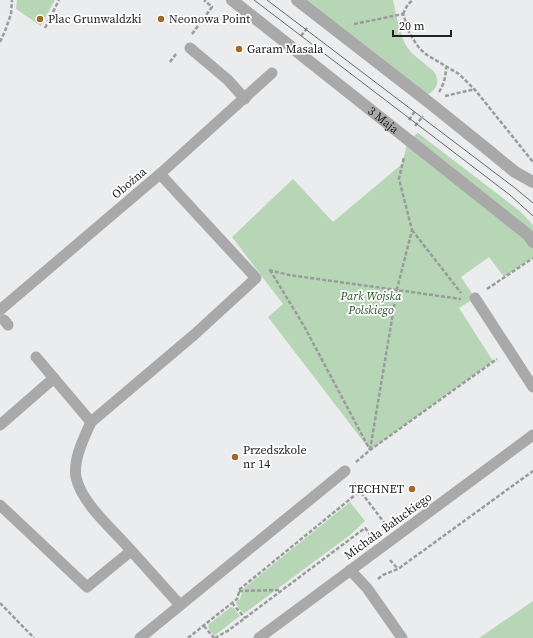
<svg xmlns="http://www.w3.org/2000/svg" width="533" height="638" viewBox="0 0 533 638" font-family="'Source Serif 4',serif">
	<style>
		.green { fill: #b7d6b6 }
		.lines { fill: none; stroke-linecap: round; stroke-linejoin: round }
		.path { stroke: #9a9b9c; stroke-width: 2.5; stroke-dasharray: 4 2; stroke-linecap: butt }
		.lane { stroke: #aaa9a9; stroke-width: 11 }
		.street { stroke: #aaa9a9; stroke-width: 12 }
		.tram { stroke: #676869; stroke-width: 1 }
		.poi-dot { fill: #a26828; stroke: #fff; stroke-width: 1.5 }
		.labels { text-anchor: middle; stroke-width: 3.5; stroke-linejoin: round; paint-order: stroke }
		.poi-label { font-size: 12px; fill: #222223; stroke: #fff; text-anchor: start }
		.street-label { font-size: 12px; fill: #222223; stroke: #fff }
		.park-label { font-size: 12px; font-style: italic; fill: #265227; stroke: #fff }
	</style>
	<rect width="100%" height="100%" fill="#eaeced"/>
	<!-- green -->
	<g class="green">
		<polygon points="17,0 55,0 41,26 16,9"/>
		<path d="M 304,0 L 393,0 C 396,14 400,36 407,47 C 412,54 419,59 425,64 C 428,67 432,69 434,72 C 441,82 436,90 427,95 Z"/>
		<polygon points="418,133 521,212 533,225 533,257 504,277 489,257 461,277 475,298 459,308 493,361 370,450 268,317 283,304 232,237 293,179 333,222 402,164 408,140"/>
		<path d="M 350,502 L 365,521 L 350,535 L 245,613 C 240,611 237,607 236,602 L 240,599 L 243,589 Z"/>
		<polygon points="533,601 533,638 479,638"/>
		<polygon points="231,607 234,608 240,616 214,636 209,629 208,625"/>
	</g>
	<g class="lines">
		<!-- path -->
		<g class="path">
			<polyline points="403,14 408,4 413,0"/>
			<polyline points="354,24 403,14 409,32 415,42 420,49 427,55 459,74 476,91 533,162"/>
			<polyline points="45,28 59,0"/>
			<polyline points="192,34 212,7 204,0"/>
			<polyline points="301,36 308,27"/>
			<polyline points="0,42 5,31 11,14 12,0"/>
			<polyline points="170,62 176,54"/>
			<path d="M 439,92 C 444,84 446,76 446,67"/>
			<polyline points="445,96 471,90 476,90"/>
			<polyline points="409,120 415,111"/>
			<polyline points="415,126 423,116"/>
			<polyline points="412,230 461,293"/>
			<polyline points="269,270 289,275 461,299"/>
			<polyline points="270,270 304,326 370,450"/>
			<polyline points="487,289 533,258"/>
			<polyline points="370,450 397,289 412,230 399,179 404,157"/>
			<polyline points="356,462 370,450 497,359"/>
			<polyline points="354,483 386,525"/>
			<polyline points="390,560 398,569"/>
			<polyline points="378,579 383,575 398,569 533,471"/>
			<polyline points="239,591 281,590"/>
			<polyline points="0,603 34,638"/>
			<polyline points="232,603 245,618"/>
			<polyline points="204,626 214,638"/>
			<polyline points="188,638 237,599 240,589 360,491"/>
			<polyline points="215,638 229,630 365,528 372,537"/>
		</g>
		<!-- lane -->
		<g class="lane">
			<polyline points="190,48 228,80 245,99"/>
			<path d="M 160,174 L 256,278 L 195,334 L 91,422 C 84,438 73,459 76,477 C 81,502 110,527 127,546 C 144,565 162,585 180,605"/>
			<polyline points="475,298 533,387"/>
			<polyline points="0,310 160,174 272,73"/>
			<polyline points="4,320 8,325"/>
			<polyline points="36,357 91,422"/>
			<polyline points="0,425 54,378"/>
			<polyline points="0,505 87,587 131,551"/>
			<polyline points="350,570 367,588 402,638"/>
			<polyline points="140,638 345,471"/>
			<polyline points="259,638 533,435"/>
		</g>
		<!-- street -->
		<g class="street">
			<path id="s1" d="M 232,0 L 527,234 L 533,242"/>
			<polyline points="297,0 431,104 487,149 515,172 533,182"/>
		</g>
		<!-- tram -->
		<g class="tram">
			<polyline points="254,0 510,195 533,216"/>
			<polyline points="267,0 515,188 533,203"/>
		</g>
	</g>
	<!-- markers -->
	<g class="poi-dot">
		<circle cx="40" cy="19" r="4"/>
		<circle cx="161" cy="19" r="4"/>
		<circle cx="239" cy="49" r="4"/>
		<circle cx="235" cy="457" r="4"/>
		<circle cx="412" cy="489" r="4"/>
	</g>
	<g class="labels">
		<!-- poi labels -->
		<g class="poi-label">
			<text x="48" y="23">Plac Grunwaldzki</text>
			<text x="169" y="23">Neonowa Point</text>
			<text x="247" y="53">Garam Masala</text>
			<text x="243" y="454">Przedszkole<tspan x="243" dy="14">nr 14</tspan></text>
			<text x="404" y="493" text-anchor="end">TECHNET</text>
		</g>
		<!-- street labels -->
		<g class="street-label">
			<text dy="4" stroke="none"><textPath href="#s1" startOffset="193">3 Maja</textPath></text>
			<text transform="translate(129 183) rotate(-40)" y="4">Oboźna</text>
			<text transform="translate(388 526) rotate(-36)" y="4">Michała Bałuckiego</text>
		</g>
		<!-- park labels -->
		<g class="park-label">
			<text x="371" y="300">Park Wojska<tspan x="371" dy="14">Polskiego</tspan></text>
		</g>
	</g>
	<!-- scale -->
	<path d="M393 30v6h58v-6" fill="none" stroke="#222223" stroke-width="2"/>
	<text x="399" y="30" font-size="12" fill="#222223" stroke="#ffffff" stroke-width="3" paint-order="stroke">20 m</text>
</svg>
